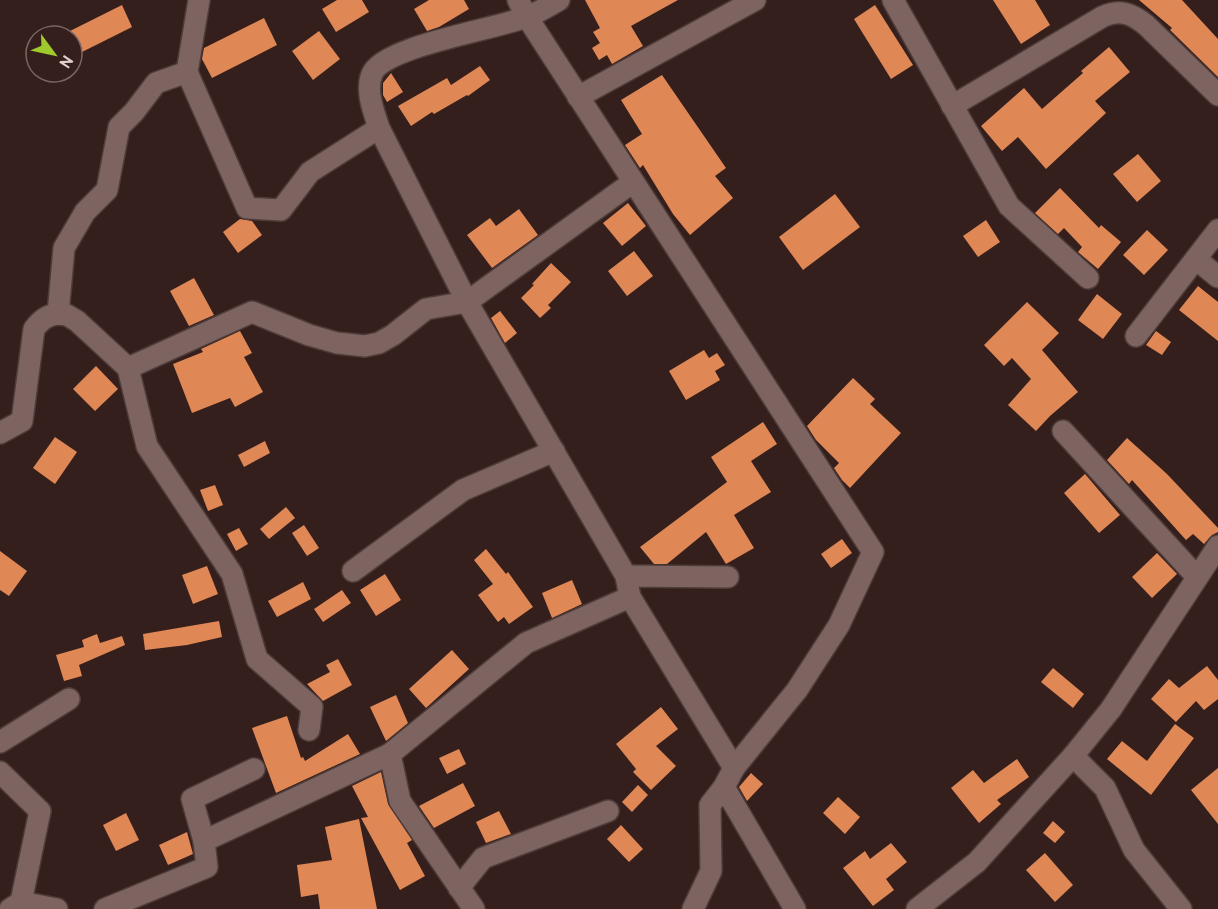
<svg xmlns="http://www.w3.org/2000/svg" width="1218" height="909" viewBox="0 0 1218 909" font-family="Overpass,sans-serif">
	<style>
		.building { fill: #e08756 }
		.lines { fill: none; stroke-linecap: round; stroke-linejoin: round }
		.street-casing { stroke: #4e3c3a; stroke-width: 24 }
		.street { stroke: #7e6460; stroke-width: 21 }
	</style>
	<rect width="100%" height="100%" fill="#341f1c"/>
	<!-- building -->
	<g class="building">
		<polygon points="337,0 362,0 369,12 336,32 322,9"/>
		<polygon points="429,0 464,0 469,9 439,27 427,31 414,9"/>
		<polygon points="585,0 678,0 631,26 643,46 612,64 607,55 599,60 592,48 600,43 593,32 600,28"/>
		<polygon points="993,0 1035,0 1050,25 1021,44"/>
		<polygon points="1139,0 1182,0 1218,39 1218,77 1170,30 1172,28"/>
		<polygon points="122,5 132,27 78,54 72,42 72,36 69,36 68,32"/>
		<polygon points="875,5 913,65 891,79 854,19"/>
		<polygon points="264,18 277,45 212,78 202,59 204,48"/>
		<polygon points="319,31 340,59 313,80 292,51"/>
		<polygon points="1109,47 1130,72 1095,101 1106,113 1046,169 1018,137 1002,151 981,126 1024,88 1042,109 1083,73 1081,71"/>
		<polygon points="480,66 490,80 468,96 467,95 434,114 432,112 411,126 398,106 447,78 451,85"/>
		<polygon points="391,73 403,92 387,102 383,95 383,83"/>
		<polygon points="662,75 726,168 715,176 733,198 690,235 673,214 643,165 640,168 625,145 642,134 621,100"/>
		<polygon points="1138,154 1161,181 1137,202 1113,174"/>
		<polygon points="1060,188 1099,228 1101,225 1121,242 1098,269 1078,252 1082,247 1064,228 1058,234 1035,213"/>
		<polygon points="835,194 860,227 803,270 779,237"/>
		<polygon points="628,203 646,226 622,246 603,223"/>
		<polygon points="519,209 538,235 492,268 467,235 490,218 496,226"/>
		<polygon points="240,219 252,221 262,235 238,253 223,232"/>
		<polygon points="986,220 1000,242 978,257 963,236"/>
		<polygon points="1147,230 1168,250 1144,275 1123,255"/>
		<polygon points="634,251 653,276 627,296 608,271"/>
		<polygon points="551,263 571,282 548,305 551,308 540,318 521,298 534,285 532,284"/>
		<polygon points="194,278 214,315 189,326 170,291"/>
		<polygon points="1198,286 1218,302 1218,341 1179,310"/>
		<polygon points="1097,294 1122,314 1103,339 1078,320"/>
		<polygon points="1027,302 1059,333 1042,350 1078,392 1050,416 1036,431 1008,405 1031,379 1012,358 1004,366 984,345"/>
		<polygon points="500,311 517,333 505,343 491,318"/>
		<polygon points="240,331 252,353 244,357 263,392 235,407 230,398 192,413 173,364 203,352 201,349"/>
		<polygon points="1156,331 1171,342 1162,355 1146,345"/>
		<polygon points="704,350 709,358 717,353 725,365 715,371 720,380 686,400 669,371"/>
		<polygon points="96,366 118,389 95,411 73,389"/>
		<polygon points="853,378 875,399 870,404 901,433 850,488 842,480 834,468 839,463 816,440 807,426"/>
		<polygon points="763,422 777,444 751,461 771,492 734,515 754,548 726,564 706,532 667,564 654,564 640,547 727,482 711,457"/>
		<polygon points="55,437 77,452 55,484 33,468"/>
		<polygon points="1127,438 1167,474 1218,528 1218,532 1212,535 1204,544 1193,534 1186,540 1132,480 1129,484 1107,460"/>
		<polygon points="265,441 270,453 244,467 238,455"/>
		<polygon points="1085,474 1120,515 1099,533 1064,493"/>
		<polygon points="215,485 223,505 208,511 200,490"/>
		<polygon points="286,507 295,518 269,539 260,529"/>
		<polygon points="304,525 319,548 307,556 292,533"/>
		<polygon points="239,528 248,544 236,551 227,534"/>
		<polygon points="842,539 852,553 831,568 821,554"/>
		<polygon points="486,549 506,574 508,572 533,607 509,624 504,617 498,622 478,595 493,584 474,560"/>
		<polygon points="0,551 27,571 9,596 0,590"/>
		<polygon points="1157,553 1177,574 1152,598 1132,577"/>
		<polygon points="207,566 218,594 193,604 182,575"/>
		<polygon points="385,574 401,600 376,616 360,590"/>
		<polygon points="572,580 582,604 552,618 542,593"/>
		<polygon points="303,582 311,599 277,617 268,601"/>
		<polygon points="342,590 351,603 323,622 314,609"/>
		<polygon points="219,621 222,637 187,645 145,650 143,634"/>
		<polygon points="97,634 100,643 122,636 125,645 79,665 82,676 64,681 56,655 84,647 82,640"/>
		<polygon points="452,650 469,669 426,708 409,689"/>
		<polygon points="338,659 352,685 323,701 307,684 330,672 326,665"/>
		<polygon points="1207,666 1218,680 1218,699 1204,710 1196,701 1176,722 1151,699 1169,679 1179,688"/>
		<polygon points="1053,668 1084,694 1073,708 1041,682"/>
		<polygon points="396,695 408,723 386,741 370,707"/>
		<polygon points="661,707 678,729 656,746 676,766 651,790 633,772 636,769 616,744"/>
		<polygon points="287,716 301,758 303,757 305,761 348,734 360,754 276,793 252,728"/>
		<polygon points="1175,724 1194,738 1151,795 1107,759 1122,741 1147,761"/>
		<polygon points="459,749 466,764 447,774 439,758"/>
		<polygon points="1017,759 1029,777 997,800 1001,804 979,823 951,788 973,770 984,783"/>
		<polygon points="1218,768 1218,824 1191,790"/>
		<polygon points="381,772 388,804 412,840 407,843 425,876 400,890 361,818 368,817 352,786"/>
		<polygon points="751,773 763,784 747,801 739,787"/>
		<polygon points="463,783 475,806 434,828 419,806"/>
		<polygon points="638,785 648,795 632,812 622,802"/>
		<polygon points="838,797 860,817 845,834 823,813"/>
		<polygon points="499,811 511,834 486,843 476,822"/>
		<polygon points="126,813 139,840 116,851 103,825"/>
		<polygon points="359,819 377,909 320,909 318,894 301,897 297,865 332,860 325,827"/>
		<polygon points="1053,821 1065,832 1055,843 1043,833"/>
		<polygon points="621,825 643,849 629,862 607,839"/>
		<polygon points="187,832 193,854 168,865 159,845"/>
		<polygon points="891,843 907,862 886,879 894,890 873,906 843,868 865,851 870,859"/>
		<polygon points="1045,853 1073,885 1055,902 1026,870"/>
	</g>
	<g class="lines">
		<!-- street casing -->
		<g class="street-casing">
			<g id="street">
				<polyline points="518,0 527,17 873,552 839,625 797,690 734,768"/>
				<path d="M 559,0 C 549,6 538,13 526,17 C 497,29 383,46 372,74 C 365,91 374,112 379,128 L 467,302 L 626,576"/>
				<polyline points="893,0 1009,206 1088,278"/>
				<polyline points="187,72 247,208 281,210 310,172 379,128"/>
				<polyline points="578,97 755,0"/>
				<path d="M 952,106 L 1102,17 C 1120,9 1131,13 1146,25 L 1218,95"/>
				<polyline points="1196,259 1218,277"/>
				<polyline points="58,314 67,315 77,321 128,368 147,446 232,574 257,659 312,707 309,730"/>
				<polyline points="1136,336 1218,230"/>
				<polyline points="128,368 252,312 309,335 337,343 365,346 379,343 393,335 426,309 467,302 633,182"/>
				<polyline points="1063,431 1197,577"/>
				<path d="M 0,433 L 22,421 L 34,329 C 41,320 47,315 58,314 L 64,248 L 85,212 L 107,190 L 119,127 L 134,112 L 156,83 L 187,72 L 199,0"/>
				<polyline points="353,571 463,490 554,451"/>
				<polyline points="728,577 626,576 630,597 734,768 724,787 795,909"/>
				<polyline points="0,742 69,699"/>
				<polyline points="390,754 400,801 474,909"/>
				<polyline points="1073,756 1105,788 1134,850 1181,909"/>
				<polyline points="0,772 40,811 21,902 10,909"/>
				<polyline points="204,841 390,754 526,643 630,597"/>
				<polyline points="459,888 483,858 608,811"/>
				<polyline points="21,902 57,909"/>
				<polyline points="105,909 207,867 204,841 192,799 254,769"/>
				<polyline points="693,909 711,871 710,805 724,787"/>
				<polyline points="917,909 977,862 1073,756 1111,709 1218,546"/>
			</g>
		</g>
		<!-- street -->
		<use href="#street" class="street"/>
	</g>
	<!-- north arrow -->
	<g transform="translate(54 54) rotate(123)"><circle r="28" fill="#341f1c" stroke="#796664" stroke-width="1.5"/>
	<path d="M0-4.5L10 22L0 15L-10 22Z" fill="#9fca2e"/>
	<text y="-9" font-size="16" font-weight="bold" text-anchor="middle" fill="#e0d1cf">N</text>
	</g>
</svg>
